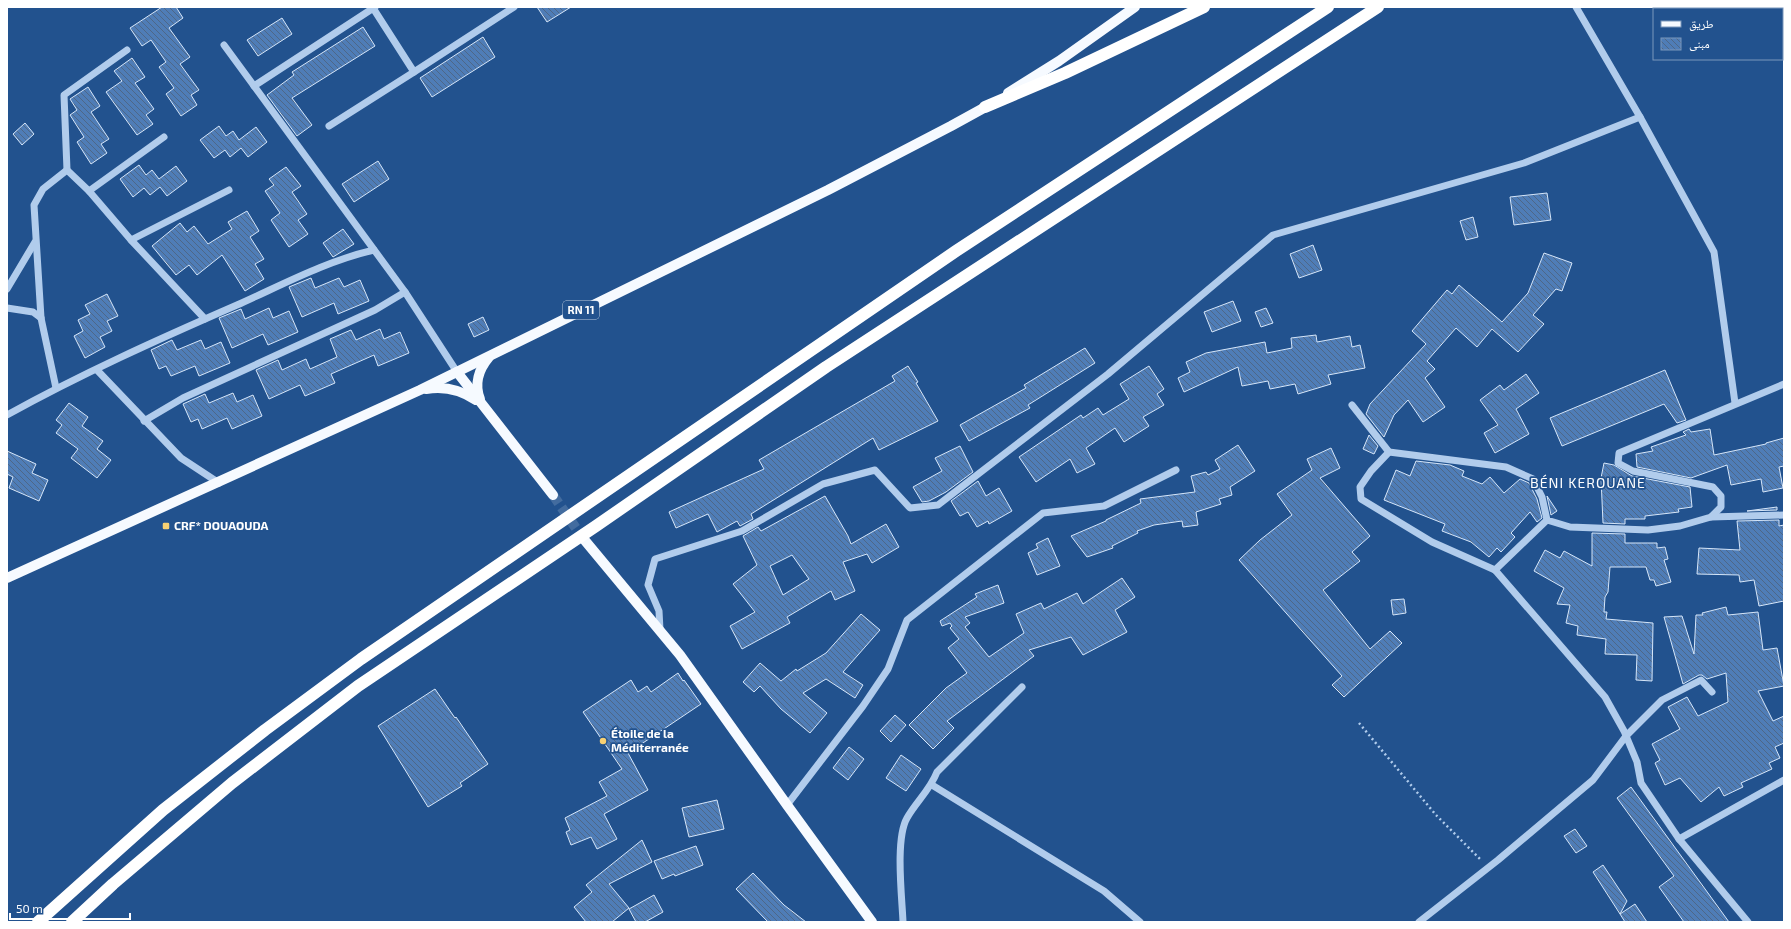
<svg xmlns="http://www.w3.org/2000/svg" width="1791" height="929" viewBox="0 0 1791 929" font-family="'Exo 2','Noto Naskh Arabic',sans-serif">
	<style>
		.building { fill: url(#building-back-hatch); stroke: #d6e6f9; fill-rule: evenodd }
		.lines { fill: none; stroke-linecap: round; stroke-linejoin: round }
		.major-tunnel { stroke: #436c9f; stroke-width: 10; stroke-dasharray: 10 5; stroke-linecap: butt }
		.path { stroke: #b1ccec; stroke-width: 2.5; stroke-dasharray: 2 3; stroke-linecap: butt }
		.minor { stroke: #b1ccec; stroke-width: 7 }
		.major { stroke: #f6faff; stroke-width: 10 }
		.highway { stroke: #fff; stroke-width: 12 }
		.poi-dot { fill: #f8d173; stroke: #22528e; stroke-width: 1.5 }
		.labels { text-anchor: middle; stroke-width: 3.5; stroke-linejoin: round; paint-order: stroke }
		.shield { fill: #22528e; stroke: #bdcbdd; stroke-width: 1 }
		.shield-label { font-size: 11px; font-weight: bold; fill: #fff }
		.poi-label { font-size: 12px; font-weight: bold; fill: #fff; stroke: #22528e; text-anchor: start }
		.quarter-label { font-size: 14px; letter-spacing: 1px; fill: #fff; stroke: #22528e }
	</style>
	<defs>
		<pattern id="building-back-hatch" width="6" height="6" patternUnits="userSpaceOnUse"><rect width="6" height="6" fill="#4f7db7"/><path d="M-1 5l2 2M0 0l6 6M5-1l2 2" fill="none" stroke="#4e6787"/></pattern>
	</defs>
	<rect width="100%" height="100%" fill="#22528e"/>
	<!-- building -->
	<g class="building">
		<polygon points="162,7 176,7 183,18 169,28 190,57 180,64 199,90 191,95 197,105 181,116 166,94 174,88 159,67 166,62 151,40 142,46 130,28"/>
		<polygon points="537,7 571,7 547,22"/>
		<polygon points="282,18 292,34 258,56 247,40"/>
		<polygon points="363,27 375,46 292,98 312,125 297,136 267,95 294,75 292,72"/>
		<polygon points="483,37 495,57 432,97 420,78"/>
		<polygon points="132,58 145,77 135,83 154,109 146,115 153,124 137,135 106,92 122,81 114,71"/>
		<polygon points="88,87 100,106 91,112 109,139 101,144 107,153 91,164 77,142 84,137 70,115 77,110 70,99"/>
		<polygon points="25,123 34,134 22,145 13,134"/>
		<polygon points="219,126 226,136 233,131 239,140 256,127 267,142 248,157 241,148 230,157 225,150 214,158 200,140"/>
		<polygon points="378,161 389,179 354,202 342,184"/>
		<polygon points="139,165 146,175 152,170 159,179 176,166 187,181 167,196 160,187 150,195 144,188 133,197 120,179"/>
		<polygon points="286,167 301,186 292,192 307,214 298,220 308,234 289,247 271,220 280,213 265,191 274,185 269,179"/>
		<polygon points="1547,193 1551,220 1514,225 1510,197"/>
		<polygon points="247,211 259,231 250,237 264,259 255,264 264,279 245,291 222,255 197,275 189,265 176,275 152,246 180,223 187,232 194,226 208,244 232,229 228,222"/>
		<polygon points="1473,217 1478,237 1466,240 1460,221"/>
		<polygon points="343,229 354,244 333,257 323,243"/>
		<polygon points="1313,245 1322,270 1299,278 1290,254"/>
		<polygon points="1544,253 1572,263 1562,291 1556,289 1533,315 1544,324 1518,352 1492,329 1477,347 1456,328 1427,361 1435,369 1425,378 1445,407 1423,422 1408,400 1394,415 1384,437 1366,414 1370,404 1426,344 1412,331 1447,290 1452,294 1459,285 1502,322 1528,293"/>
		<polygon points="311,278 315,288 339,278 344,287 360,280 369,301 338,314 334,303 302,317 289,287"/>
		<polygon points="107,294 118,316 107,321 112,331 100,337 105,347 85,358 74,336 83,331 78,320 90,314 85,305"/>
		<polygon points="1233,301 1241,321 1212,332 1204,312"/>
		<polygon points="269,308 273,318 289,311 298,332 268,345 263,334 232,348 219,318 241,309 245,319"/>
		<polygon points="1266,308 1273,323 1261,327 1255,312"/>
		<polygon points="483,317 489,330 474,337 468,324"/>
		<polygon points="380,329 384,339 400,332 409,353 378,366 374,355 331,374 335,383 305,396 300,385 269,399 256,370 278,360 282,370 306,359 310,369 337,357 330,339 351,330 356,340"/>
		<polygon points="1316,335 1317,342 1350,336 1352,347 1360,345 1365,368 1328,375 1331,384 1298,394 1295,384 1270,389 1268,381 1242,386 1238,367 1184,392 1178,378 1190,372 1186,362 1206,353 1265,342 1267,353 1292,348 1291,338"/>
		<polygon points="172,340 177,350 201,340 205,349 221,342 230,363 199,376 195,366 171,376 166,366 159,369 151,350"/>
		<polygon points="1085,348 1095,363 1028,405 1030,408 969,441 960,425 1026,388 1024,385"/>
		<polygon points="908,366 918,382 916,383 938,421 879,450 873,438 751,514 753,519 740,526 737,521 717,532 708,514 676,528 669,512 764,469 759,460 895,381 892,376"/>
		<polygon points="1149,366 1164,389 1157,394 1164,405 1143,417 1149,426 1124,442 1115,428 1086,448 1095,464 1077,473 1070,459 1036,482 1019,457 1081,415 1083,418 1098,408 1103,415 1129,399 1120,384"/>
		<polygon points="1665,370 1686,420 1677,423 1664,404 1562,446 1550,418"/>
		<polygon points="1526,374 1539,393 1516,409 1529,434 1495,453 1484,433 1498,425 1480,400 1500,385 1504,390"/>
		<polygon points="233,393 237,402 253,395 262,416 232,429 227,418 202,429 198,419 191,422 183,404 205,394 209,403"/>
		<polygon points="69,403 88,417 82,426 103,441 97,449 111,460 97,478 71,458 78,449 56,433 62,425 56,420"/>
		<polygon points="1689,429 1691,432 1710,429 1714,455 1766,444 1766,443 1784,438 1784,466 1779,467 1783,488 1763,492 1761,479 1731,485 1727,465 1691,478 1637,467 1636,454 1653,451 1651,447 1686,435 1683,432"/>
		<polygon points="1369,435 1378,446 1374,454 1363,449"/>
		<polygon points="1238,445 1255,471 1230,487 1232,495 1219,499 1221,504 1196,512 1198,525 1183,527 1182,521 1154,525 1137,531 1138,533 1112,546 1113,548 1087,557 1071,536 1106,521 1106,520 1141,503 1140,499 1195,492 1191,476 1206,472 1208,475 1220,469 1215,460"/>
		<polygon points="960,446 973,472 946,492 929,501 922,502 913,487 942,471 935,458"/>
		<polygon points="1331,448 1340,468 1320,478 1370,536 1352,552 1360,561 1323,590 1370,649 1390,631 1402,643 1344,697 1332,685 1342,676 1239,560 1260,540 1292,515 1277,494 1312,470 1307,459"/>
		<polygon points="7,451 36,464 32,473 48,480 39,501 9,488 13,477 7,474"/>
		<polygon points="1416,461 1450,465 1464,471 1462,476 1482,484 1490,477 1504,493 1520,479 1529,483 1537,499 1542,518 1537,522 1530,512 1511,533 1515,537 1501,552 1497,548 1489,557 1471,542 1442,531 1445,524 1384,500 1396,470 1410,476"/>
		<polygon points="1604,463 1614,465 1632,476 1690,487 1692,507 1678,509 1679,512 1645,516 1645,519 1625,519 1625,524 1603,523 1601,478"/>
		<polygon points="978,481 986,496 999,488 1012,511 989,524 988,521 977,527 968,512 960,516 951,501"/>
		<path d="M 825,496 L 848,536 L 851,544 L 886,524 L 899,547 L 872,563 L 867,554 L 843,562 L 855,591 L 835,600 L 831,591 L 787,617 L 790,623 L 742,649 L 730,626 L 755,612 L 733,584 L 757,565 L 743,536 L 758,527 L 761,531 ZM 792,555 L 809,579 L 783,595 L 770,566 Z"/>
		<polygon points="1547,496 1557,511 1551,515"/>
		<polygon points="1777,507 1777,510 1747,511"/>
		<polygon points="1779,520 1779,526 1784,525 1784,601 1759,606 1754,580 1740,582 1739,575 1697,574 1699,548 1740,550 1737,521"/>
		<polygon points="1592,533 1625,534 1625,543 1657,543 1657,548 1665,547 1668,559 1664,560 1671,582 1656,586 1654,580 1650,580 1646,567 1610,567 1608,592 1605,597 1604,612 1607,612 1606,619 1653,623 1652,681 1636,680 1637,655 1605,654 1606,639 1577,635 1578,626 1566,623 1570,605 1557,604 1564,588 1534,571 1545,550 1560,558 1564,551 1592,566"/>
		<polygon points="1048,538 1060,566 1037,575 1028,553 1038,548 1036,544"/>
		<polygon points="1122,578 1135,597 1115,610 1127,632 1083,655 1071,637 1029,650 1034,656 947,721 954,728 933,749 909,725 946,688 967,673 948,648 959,639 950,628 952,626 950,623 942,626 940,621 977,597 975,594 998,585 1004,603 965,617 970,623 965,627 989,657 1024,633 1016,614 1041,603 1044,609 1077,593 1083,604"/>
		<polygon points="1404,599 1406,613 1393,615 1391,600"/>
		<polygon points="1726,607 1728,615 1758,612 1763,650 1777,648 1784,686 1758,691 1773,721 1784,716 1784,743 1775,747 1780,758 1769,763 1772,769 1741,783 1743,787 1724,796 1719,787 1701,802 1680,778 1665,785 1655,763 1660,760 1652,744 1680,729 1668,707 1687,697 1698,716 1728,702 1726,673 1707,679 1702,675 1699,675 1683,684 1664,617 1682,616 1694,654 1696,615 1703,615 1702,613"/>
		<polygon points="861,614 880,630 843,672 863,685 855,698 826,679 803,693 827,713 810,733 781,709 760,686 754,692 743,682 760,663 781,681 796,669 797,671 826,653"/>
		<polygon points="678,673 683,681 684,680 701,704 628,753 648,790 604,814 617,839 597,849 591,837 571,845 566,832 570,830 565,818 607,796 599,782 622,769 583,712 631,680 638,692 647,686 651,692"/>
		<polygon points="435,689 455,718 456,717 488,764 460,783 462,786 428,807 378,726"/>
		<polygon points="895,715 906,725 891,742 880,731"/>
		<polygon points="849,747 864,759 848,780 833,768"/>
		<polygon points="901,755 921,769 906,791 886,778"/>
		<polygon points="1631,787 1729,922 1684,922 1659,887 1674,876 1617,798"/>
		<polygon points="717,800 724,829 689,837 682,808"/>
		<polygon points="1575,829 1587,846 1576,853 1564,836"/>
		<polygon points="642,840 652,862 609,884 629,908 612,922 586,922 574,907 592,892 586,885"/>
		<polygon points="696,846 703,865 675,876 674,874 662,879 654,861"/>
		<polygon points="1603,865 1627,901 1620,914 1593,872"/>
		<polygon points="753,873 784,905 806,922 768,922 736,889"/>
		<polygon points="654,895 663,912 645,922 636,922 629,909"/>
		<polygon points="1635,904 1647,922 1625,922 1620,914"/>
	</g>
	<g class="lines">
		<!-- major-tunnel -->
		<polyline class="major-tunnel" points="553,495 582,537"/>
		<!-- path -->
		<polyline class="path" points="1359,723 1436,815 1481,860"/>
		<!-- minor -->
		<g class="minor">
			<polyline points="1576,7 1640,117 1714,252 1735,403"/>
			<polyline points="373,8 414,72 514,7"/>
			<polyline points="224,45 405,292 457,372"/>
			<polyline points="254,86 375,7"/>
			<polyline points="329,126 414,72"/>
			<polyline points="67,170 64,95 127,50"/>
			<polyline points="89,191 164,137"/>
			<polyline points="131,240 229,190"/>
			<polyline points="7,289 35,242"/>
			<polyline points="7,308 33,312 41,318"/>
			<polyline points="97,370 181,458 219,483"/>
			<polyline points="56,388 41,318 34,205 43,189 67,170 89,191 131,240 205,319"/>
			<polyline points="1352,405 1389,452 1506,467 1533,479 1542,497 1547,520 1570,527 1648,530 1680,526 1711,517 1721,507 1721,496 1713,487 1633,471 1618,463 1619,453 1784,384"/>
			<path d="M 7,415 C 81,374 159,339 237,305 C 282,285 326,261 374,250"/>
			<polyline points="144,421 183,398 375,310 405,292"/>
			<polyline points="1389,452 1371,471 1360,487 1361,499 1432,542 1495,570 1605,697 1624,731 1637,762 1641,783 1679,839 1748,922"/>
			<polyline points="1711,517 1784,515"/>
			<polyline points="1495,570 1547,520"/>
			<polyline points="660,630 659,611 648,585 655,559 742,531 823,484 875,470 910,508 938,505 1108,374 1273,235 1524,163 1640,117"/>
			<polyline points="932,785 1104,891 1140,922"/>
			<polyline points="787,805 863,706 888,669 907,620 1043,513 1104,506 1176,470"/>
			<polyline points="1679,839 1784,780"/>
			<path d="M 903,922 C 902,897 895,839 907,818 C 916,802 930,790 937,772 L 1022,687"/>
			<polyline points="1419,922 1498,860 1593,780 1626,736 1662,700 1701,680 1712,692"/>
		</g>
		<!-- major -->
		<g class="major">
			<polyline points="1008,93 1059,61 1135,7"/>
			<polyline points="457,372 553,495"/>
			<path d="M 426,389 C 443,386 461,390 476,400"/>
			<path d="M 480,399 C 474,384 479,369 489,357"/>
			<polyline points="582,537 680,655 787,805 872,922"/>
			<polyline points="7,578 420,390 828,190 951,126 991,104"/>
		</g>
		<!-- highway -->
		<g class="highway">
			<polyline points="985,107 1065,73 1204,7"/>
			<polyline points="38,922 163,810 265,730 361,659 956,251 1328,7"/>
			<polyline points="72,922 113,884 232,783 358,686 596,526 826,367 1378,7"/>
		</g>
	</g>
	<!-- markers -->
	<g class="poi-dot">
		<rect x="162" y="522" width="8" height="8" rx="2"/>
		<circle cx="603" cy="741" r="4"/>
	</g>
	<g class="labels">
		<!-- shield labels -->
		<rect class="shield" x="563" y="301" width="36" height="18" rx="3"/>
		<g class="shield-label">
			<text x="581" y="314">RN 11</text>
		</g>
		<!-- poi labels -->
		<g class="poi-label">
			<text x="174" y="530">CRF* DOUAOUDA</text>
			<text x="611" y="738">Étoile de la<tspan x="611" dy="14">Méditerranée</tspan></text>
		</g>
		<!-- quarter labels -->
		<g class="quarter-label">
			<text x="1588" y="488">BÉNI KEROUANE</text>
		</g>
	</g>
	<!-- border -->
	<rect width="1791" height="929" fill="none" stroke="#ffffff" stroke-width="16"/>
	<!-- legend -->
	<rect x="1653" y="8" width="130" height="52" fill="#22528e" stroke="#7a97bb"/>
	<rect x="1661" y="21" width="20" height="6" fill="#f6faff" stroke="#7a97bb"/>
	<text x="1689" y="28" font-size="12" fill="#ffffff">طريق</text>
	<rect x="1661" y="38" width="20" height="12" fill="url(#building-back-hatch)" stroke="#7a97bb"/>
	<text x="1689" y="48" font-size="12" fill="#ffffff">مبنى</text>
	<!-- scale -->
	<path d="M10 913v6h120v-6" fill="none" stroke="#ffffff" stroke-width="2"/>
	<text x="16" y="913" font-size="12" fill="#ffffff" stroke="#22528e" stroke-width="3" paint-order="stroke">50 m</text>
</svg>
